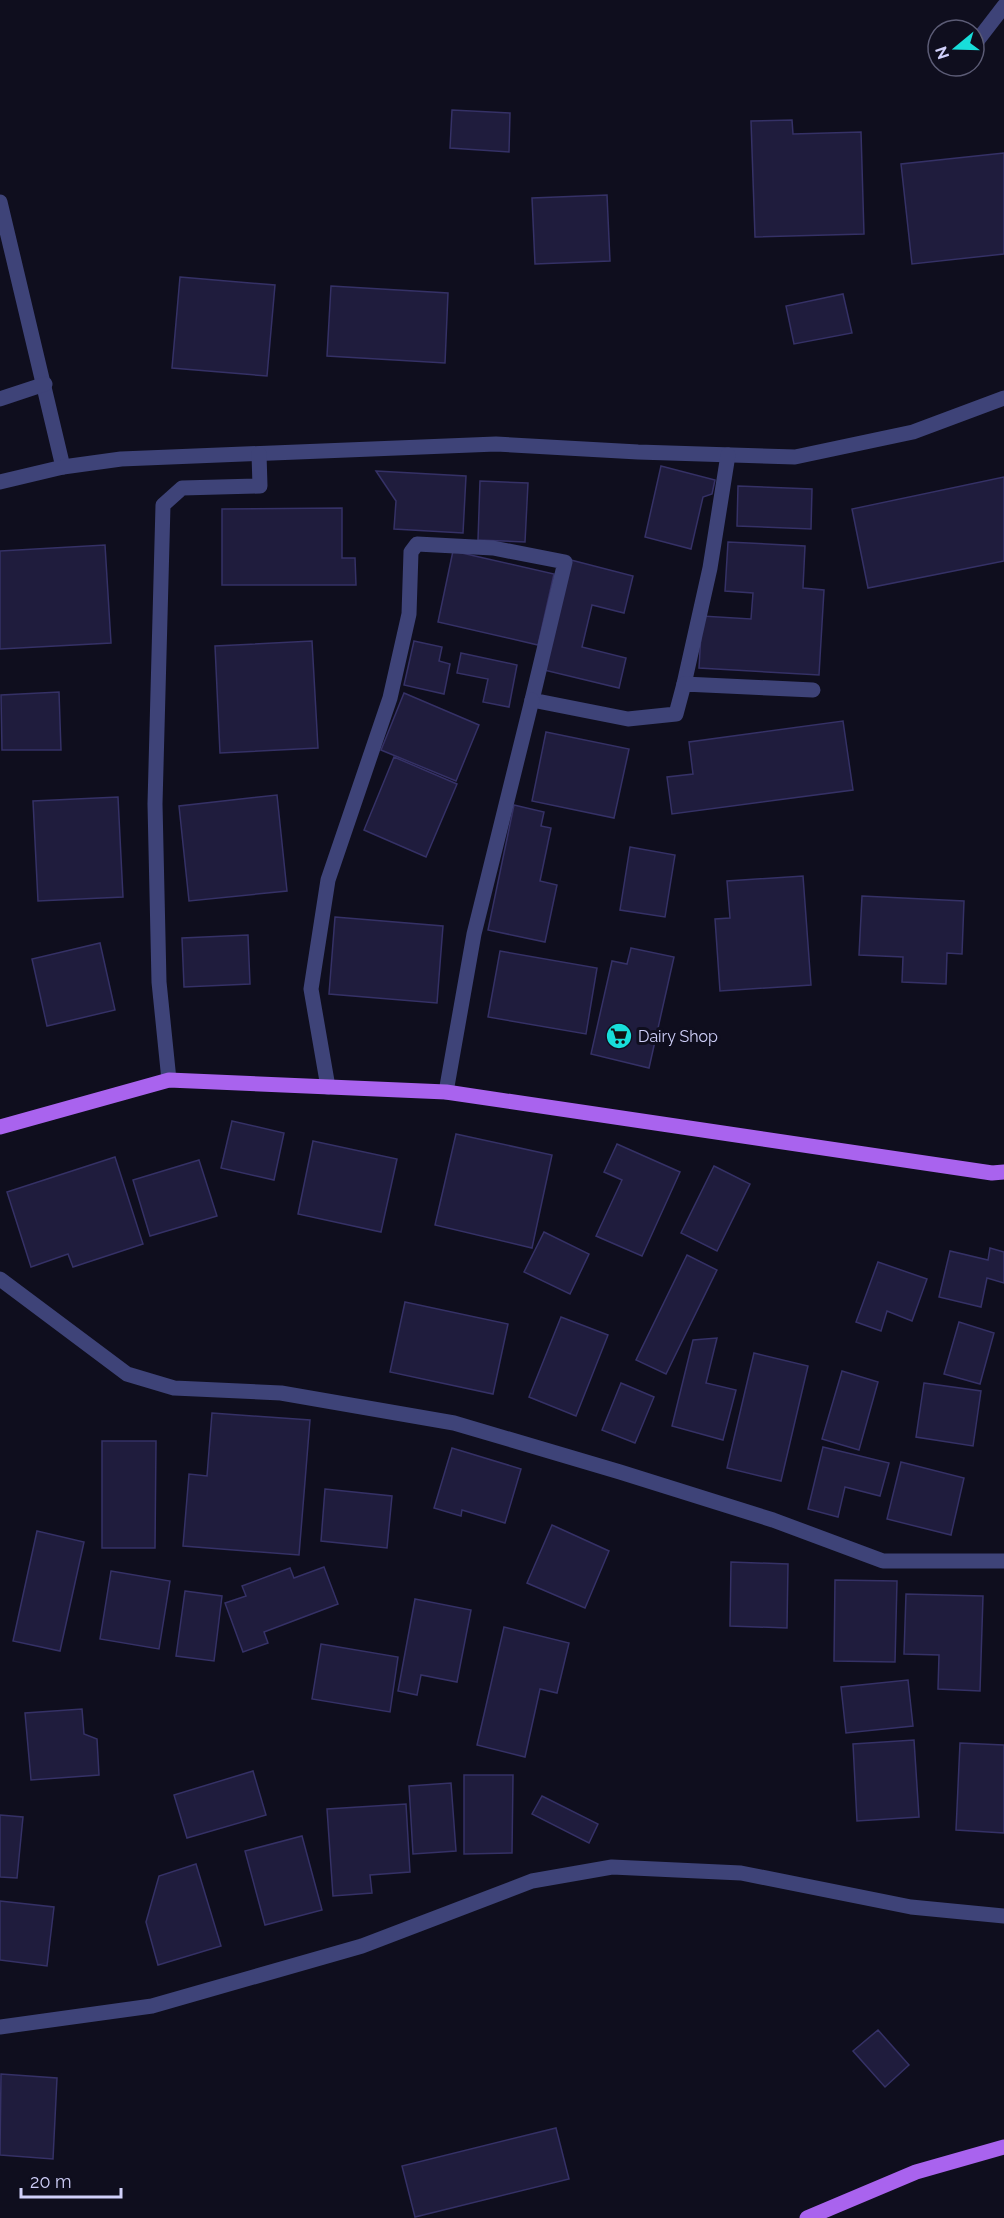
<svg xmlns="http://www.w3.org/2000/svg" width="1004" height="2218" viewBox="0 0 1004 2218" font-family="Raleway,sans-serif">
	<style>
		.building { fill: #1f1c3d; stroke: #353166; stroke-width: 1.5 }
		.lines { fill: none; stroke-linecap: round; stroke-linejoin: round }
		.minor { stroke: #3e4378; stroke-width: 15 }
		.major { stroke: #a963ee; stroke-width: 15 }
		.labels { text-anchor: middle; stroke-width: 6; stroke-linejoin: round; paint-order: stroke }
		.poi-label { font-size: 16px; fill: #d0d0fa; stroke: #0f0e1e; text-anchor: start }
	</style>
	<rect width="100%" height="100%" fill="#0f0e1e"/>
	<!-- building -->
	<g class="building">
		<polygon points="452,110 510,113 509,152 450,148"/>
		<polygon points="792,120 793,134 861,132 864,234 755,237 751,121"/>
		<polygon points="1004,153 1004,254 912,264 901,164"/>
		<polygon points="607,195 610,261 535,264 532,198"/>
		<polygon points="180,277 275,285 267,376 172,368"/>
		<polygon points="331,286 448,293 445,363 327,356"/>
		<polygon points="843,294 852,333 794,344 786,306"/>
		<polygon points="661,466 715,480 712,494 703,497 691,549 645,537"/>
		<polygon points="376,471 466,476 463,533 394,529 396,501"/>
		<polygon points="1004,477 1004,561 868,588 852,509"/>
		<polygon points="480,481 528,483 525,542 478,540"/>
		<polygon points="738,486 812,489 811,529 737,526"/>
		<polygon points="342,508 342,558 355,558 356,585 222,585 222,509"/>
		<polygon points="728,542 805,546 803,588 824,590 819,675 699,668 702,616 751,619 753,593 725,591"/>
		<polygon points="105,545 111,643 0,649 0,551"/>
		<polygon points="453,551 554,574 538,645 438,622"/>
		<polygon points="571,560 633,576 624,613 592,605 582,647 626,658 619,688 544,670"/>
		<polygon points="312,641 318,748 220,753 215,646"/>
		<polygon points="414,641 442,647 439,661 450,664 444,694 404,685"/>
		<polygon points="461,653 517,665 509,707 483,702 488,679 457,673"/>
		<polygon points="59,692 61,750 2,750 1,695"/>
		<polygon points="404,693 479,725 456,781 381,750"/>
		<polygon points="843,721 853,790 672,814 667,777 693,774 689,742"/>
		<polygon points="546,732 629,749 614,818 532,801"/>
		<polygon points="394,757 457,784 426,857 364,830"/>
		<polygon points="277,795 287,891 189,901 179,806"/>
		<polygon points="118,797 123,897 38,901 33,801"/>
		<polygon points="514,805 544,812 541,826 551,828 540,881 557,885 545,942 488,930"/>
		<polygon points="630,847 675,855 665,917 620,910"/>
		<polygon points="803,876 811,985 720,991 715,919 730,918 727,881"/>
		<polygon points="862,896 964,901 962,954 947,953 946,984 902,982 903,957 859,955"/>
		<polygon points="335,917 443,926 437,1003 329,994"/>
		<polygon points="248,935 250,984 184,987 182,938"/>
		<polygon points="100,943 115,1010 47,1026 32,959"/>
		<polygon points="631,948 674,957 649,1068 591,1054 612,961 627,964"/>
		<polygon points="500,951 597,968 586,1034 488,1017"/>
		<polygon points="232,1121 284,1133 274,1180 221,1168"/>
		<polygon points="456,1134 552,1155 532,1248 435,1225"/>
		<polygon points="313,1141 397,1159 381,1232 298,1214"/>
		<polygon points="617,1144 680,1172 642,1256 596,1236 622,1180 604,1172"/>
		<polygon points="115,1157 143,1244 73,1267 68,1254 31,1267 7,1192"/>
		<polygon points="199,1160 217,1216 150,1236 133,1180"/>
		<polygon points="714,1166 750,1184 717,1251 681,1233"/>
		<polygon points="544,1232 589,1254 570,1294 524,1272"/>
		<polygon points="990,1248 1004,1252 1004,1283 987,1278 981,1307 939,1297 950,1251 988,1260"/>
		<polygon points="687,1255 717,1270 666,1374 636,1360"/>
		<polygon points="878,1262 927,1279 912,1321 887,1311 881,1331 856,1322"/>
		<polygon points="405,1302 508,1324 493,1394 390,1372"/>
		<polygon points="561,1317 608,1335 576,1416 529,1397"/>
		<polygon points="959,1322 994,1333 980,1384 944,1374"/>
		<polygon points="717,1338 706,1383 736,1390 723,1440 672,1426 693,1340"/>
		<polygon points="754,1353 808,1366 781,1481 727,1468"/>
		<polygon points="842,1371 878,1382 859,1450 822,1439"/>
		<polygon points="621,1383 654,1397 635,1443 602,1430"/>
		<polygon points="924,1383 981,1391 973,1446 916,1437"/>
		<polygon points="212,1413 310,1420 299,1555 183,1546 189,1474 207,1476"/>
		<polygon points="102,1441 156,1441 155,1548 102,1548"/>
		<polygon points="823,1447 889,1463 880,1496 845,1487 838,1517 808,1509"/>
		<polygon points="452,1448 521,1469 505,1523 462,1510 461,1516 434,1508"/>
		<polygon points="901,1462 964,1478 951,1535 887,1519"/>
		<polygon points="325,1489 392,1496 387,1548 321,1541"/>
		<polygon points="552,1525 609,1551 585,1608 527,1583"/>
		<polygon points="37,1531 84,1542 60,1651 13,1641"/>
		<polygon points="731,1562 788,1564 787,1628 730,1626"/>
		<polygon points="324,1567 338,1604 264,1632 268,1643 243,1652 225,1603 246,1596 242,1586 290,1568 294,1578"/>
		<polygon points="111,1571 170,1581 159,1649 100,1639"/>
		<polygon points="835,1580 897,1581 895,1662 834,1661"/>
		<polygon points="185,1591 222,1596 214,1661 176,1656"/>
		<polygon points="906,1594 983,1596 980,1691 938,1689 939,1655 904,1654"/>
		<polygon points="415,1599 471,1610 457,1682 421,1675 417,1695 398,1691"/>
		<polygon points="504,1627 569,1643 557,1693 540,1689 525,1757 477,1745"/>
		<polygon points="321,1644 398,1657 390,1712 312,1699"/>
		<polygon points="908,1680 913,1726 846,1733 841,1687"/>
		<polygon points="82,1709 84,1734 97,1739 99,1775 31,1780 25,1713"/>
		<polygon points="914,1740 919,1817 857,1821 853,1744"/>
		<polygon points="960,1743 1004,1745 1004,1833 956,1830"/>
		<polygon points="253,1771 266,1815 187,1838 174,1795"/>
		<polygon points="464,1775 513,1775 512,1853 464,1854"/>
		<polygon points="451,1783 456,1851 413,1854 409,1786"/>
		<polygon points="542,1796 598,1824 589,1843 532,1814"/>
		<polygon points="406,1804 410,1872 370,1875 372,1893 333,1896 327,1809"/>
		<polygon points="0,1815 23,1817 17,1878 0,1877"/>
		<polygon points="302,1836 322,1910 265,1925 245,1851"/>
		<polygon points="196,1864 221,1946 158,1965 146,1922 159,1876"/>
		<polygon points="0,1901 54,1907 47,1966 0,1960"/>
		<polygon points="878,2030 909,2065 885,2087 853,2051"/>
		<polygon points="1,2074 57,2078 53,2159 0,2155"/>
		<polygon points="556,2128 569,2179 415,2217 402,2166"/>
	</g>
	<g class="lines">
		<!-- minor -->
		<g class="minor">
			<polyline points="974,45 1004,6"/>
			<polyline points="0,202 63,467"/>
			<polyline points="0,399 45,384"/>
			<polyline points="0,482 63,467 121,459 496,444 638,452 795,457 913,432 1004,398"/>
			<polyline points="684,684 710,568 728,455"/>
			<polyline points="169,1080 159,982 155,804 163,505 182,488 260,486 259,454"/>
			<polyline points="328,1087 311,989 328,880 390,698 409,614 411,552 417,544 493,548 565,562 532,700 628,719 676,714 684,684 813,690"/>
			<polyline points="446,1092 474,934 532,700"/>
			<polyline points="0,1279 127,1374 174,1388 281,1393 454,1423 620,1472 773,1520 883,1561 1004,1561"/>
			<polyline points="0,2027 152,2006 362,1946 532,1881 612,1867 741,1873 911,1907 1004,1916"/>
		</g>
		<!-- major -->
		<g class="major">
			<polyline points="0,1127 169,1080 446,1092 992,1173 1004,1172"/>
			<polyline points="807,2218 916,2172 1004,2147"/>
		</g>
	</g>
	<!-- icons -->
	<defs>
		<g id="supermarket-disc" transform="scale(1.35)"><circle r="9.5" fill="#18deda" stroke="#0f0e1e"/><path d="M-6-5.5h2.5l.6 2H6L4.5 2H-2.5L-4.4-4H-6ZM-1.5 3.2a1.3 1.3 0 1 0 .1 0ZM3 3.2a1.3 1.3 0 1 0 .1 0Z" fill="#111"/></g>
	</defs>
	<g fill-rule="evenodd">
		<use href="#supermarket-disc" x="619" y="1036"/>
	</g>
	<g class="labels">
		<!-- poi labels -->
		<g class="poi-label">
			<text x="638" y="1042">Dairy Shop</text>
		</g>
	</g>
	<!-- north arrow -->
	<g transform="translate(956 48) rotate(251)"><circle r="28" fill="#0f0e1e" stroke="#5c5c76" stroke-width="1.5"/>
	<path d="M0-4.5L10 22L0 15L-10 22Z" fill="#18deda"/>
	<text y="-9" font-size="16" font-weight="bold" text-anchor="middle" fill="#d0d0fa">N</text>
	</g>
	<!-- scale -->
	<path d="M21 2188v9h100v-9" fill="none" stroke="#d0d0fa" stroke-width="3"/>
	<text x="30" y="2188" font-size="18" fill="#d0d0fa" stroke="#0f0e1e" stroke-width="4.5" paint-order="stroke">20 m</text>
</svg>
